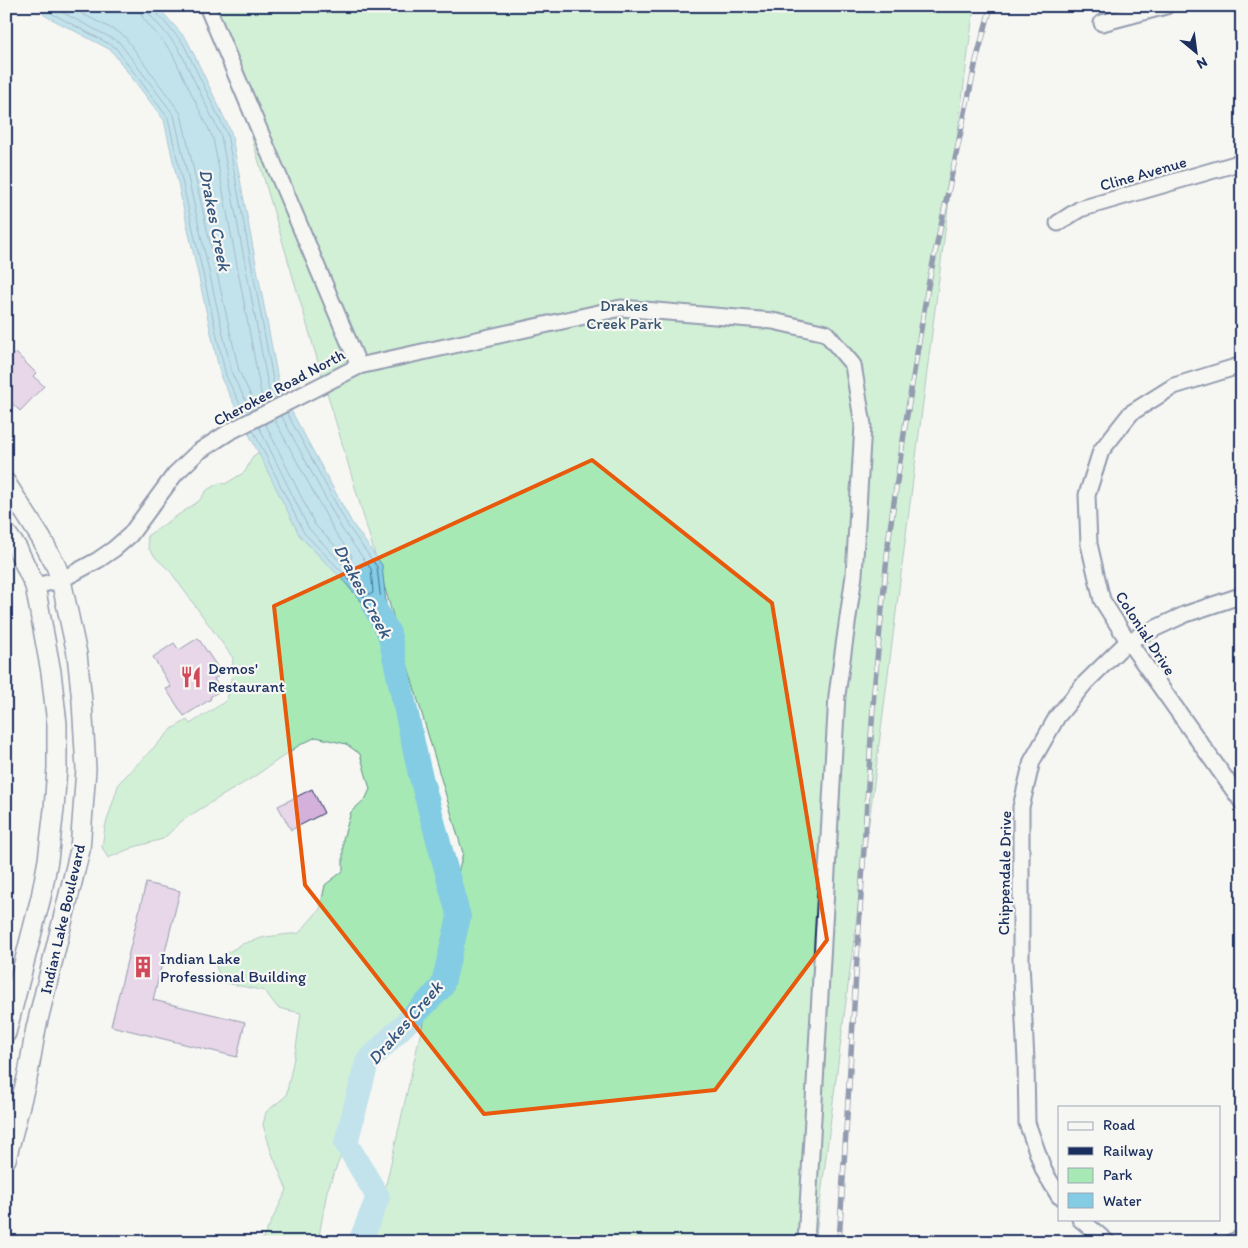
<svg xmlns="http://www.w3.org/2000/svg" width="1248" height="1248" viewBox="0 0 1248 1248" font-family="Itim,sans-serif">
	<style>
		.green { fill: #a6e9b4; stroke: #608c89 }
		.water { fill: #83cce4; stroke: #598dae }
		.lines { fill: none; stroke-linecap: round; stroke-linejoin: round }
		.shore { stroke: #456e94; stroke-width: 1 }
		.river { stroke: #83cce4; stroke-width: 24 }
		.building { fill: #d4b1db; stroke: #1b2f5e }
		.minor-casing { stroke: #1b2f5e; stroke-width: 19 }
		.major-casing { stroke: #1b2f5e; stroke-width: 22 }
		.minor { stroke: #f6f6f2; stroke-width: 15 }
		.major { stroke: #f6f6f2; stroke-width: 19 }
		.rail-casing { stroke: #1b2f5e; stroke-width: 5.5 }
		.rail { stroke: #f6f6f2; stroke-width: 4; stroke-dasharray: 11; stroke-linecap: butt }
		.marked { fill: none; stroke: #e8590c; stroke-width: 4; stroke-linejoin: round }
		.labels { text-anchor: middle; stroke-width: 4.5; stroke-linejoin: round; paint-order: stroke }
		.street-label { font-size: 16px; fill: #1b2f5e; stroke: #f6f6f2 }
		.park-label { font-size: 16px; fill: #37546f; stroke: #f6f6f2 }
		.poi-label { font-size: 16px; fill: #1b2f5e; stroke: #f6f6f2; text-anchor: start }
		.water-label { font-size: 18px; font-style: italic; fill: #355680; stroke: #f6f6f2 }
	</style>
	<rect width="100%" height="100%" fill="#f6f6f2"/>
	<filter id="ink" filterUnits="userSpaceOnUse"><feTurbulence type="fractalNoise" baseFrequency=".02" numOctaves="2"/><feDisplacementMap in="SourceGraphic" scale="10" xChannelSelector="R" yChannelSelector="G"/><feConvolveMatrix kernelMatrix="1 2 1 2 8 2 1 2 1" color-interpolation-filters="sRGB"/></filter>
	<g filter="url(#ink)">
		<!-- green -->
		<path class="green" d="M 213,6 L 974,6 L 815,1242 L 373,1242 L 428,1000 L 367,1062 L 346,1143 L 327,1191 L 318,1242 L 261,1242 L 287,1190 L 271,1151 L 263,1125 L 266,1112 L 286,1096 L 296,1048 L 301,1013 L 278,1008 L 265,991 L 222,982 L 214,961 L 242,944 L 265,937 L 299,933 L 320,909 L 325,885 L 343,871 L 343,839 L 351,812 L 366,798 L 370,789 L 360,754 L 346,744 L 316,737 L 298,746 L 252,778 L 210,803 L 183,820 L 163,839 L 134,847 L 108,858 L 102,847 L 105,827 L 119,783 L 172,729 L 187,720 L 190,724 C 196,720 223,704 226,700 C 230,694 233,665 233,658 L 170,571 L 156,558 L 149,549 L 147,536 L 199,501 L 207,490 L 219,483 L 225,484 L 245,472 L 253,456 L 259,452 L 300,536 L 341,578 L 389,633 L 419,770 L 453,894 L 463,853 Z"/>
		<!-- water -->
		<polygon class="water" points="41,6 157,6 187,40 231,132 280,390 352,523 382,565 389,633 341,578 300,536 221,378 164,120 111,50 44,15"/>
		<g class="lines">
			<!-- shore -->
			<g class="shore">
				<polyline points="46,6 49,12 115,47 168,118 226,376 245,414"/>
				<polyline points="53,6 54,8 119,42 174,115 232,374 251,411"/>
				<polyline points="67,6 120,33 125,37 181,114 239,371 257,408"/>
				<polyline points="140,6 141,13 143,18 171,51 213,138 261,393 266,403"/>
				<polyline points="148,6 148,11 150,15 178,47 221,136 269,391 273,400"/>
				<polyline points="154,6 155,11 183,43 227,134 275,390 278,397"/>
				<polyline points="265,423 315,525 348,559 351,559 352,556 335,532 274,419"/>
				<polyline points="259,427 309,529 349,571 369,594 372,594 373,592 371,569 342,529 281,415"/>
				<polyline points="253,430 304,533 345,575 377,612 380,613 382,610 377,567 348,526 287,413"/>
			</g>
			<!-- river -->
			<polyline class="river" points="360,1242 378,1197 346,1143 367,1062 442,987 459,917 419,770 389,633 374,606"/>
		</g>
		<!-- building -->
		<g class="building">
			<polygon points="16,353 36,373 33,376 44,386 20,411 6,398 6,363"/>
			<polygon points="198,638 222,674 214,679 221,690 210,697 211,699 184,716 166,689 171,687 153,657 174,643 179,650"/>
			<polygon points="312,789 324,813 291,830 278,806"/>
			<polygon points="146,883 180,891 153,1000 245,1022 237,1057 111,1026"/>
		</g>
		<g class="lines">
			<!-- minor casing -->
			<g class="minor-casing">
				<g id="minor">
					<polyline points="207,6 359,366"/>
					<polyline points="1102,23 1166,6"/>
					<polyline points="1058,223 1080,209 1242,162"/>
					<polyline points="1242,365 1174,386 1131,413 1101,451 1087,495 1089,544 1102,600 1128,641 1242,802"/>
					<polyline points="35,586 61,580 98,560 114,549 130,535 175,474 198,452 229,432 359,366 621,308 773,321 826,333 853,365 863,425 854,575 837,695 806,1242"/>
					<polyline points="1059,1196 1044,1171 1027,1123 1026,1061 1021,962 1021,807 1032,761 1057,717 1085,683 1128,641 1186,614 1237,597 1242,597"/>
					<polyline points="1080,1219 1107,1242"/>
					<polyline points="1232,1242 1242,1238"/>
				</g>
			</g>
			<!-- major casing -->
			<g class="major-casing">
				<g id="major">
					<polyline points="6,483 41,538 56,566 61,580 77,654 82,701 86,769 80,850 36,1028 28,1074 6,1159"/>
					<polyline points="6,533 17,548 35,586 51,672 57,724 57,768 54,809 48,860 41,897 6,1033"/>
				</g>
			</g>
			<!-- minor -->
			<use href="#minor" class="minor"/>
			<!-- major -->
			<use href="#major" class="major"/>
			<!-- rail casing -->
			<g class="rail-casing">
				<polyline id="rail" points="839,1242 874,691 889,536 905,427 928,286 976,61 991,6"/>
			</g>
			<!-- rail -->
			<use href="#rail" class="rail"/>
		</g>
	</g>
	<!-- marked area -->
	<path d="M0 0H1248V1248H0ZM 592,460 L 772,603 L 827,940 L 715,1090 L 484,1114 L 305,885 L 274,606 Z" fill="#f6f6f2" fill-opacity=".55" fill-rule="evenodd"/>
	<path class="marked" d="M 592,460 L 772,603 L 827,940 L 715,1090 L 484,1114 L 305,885 L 274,606 Z"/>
	<!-- icons -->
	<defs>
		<g id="restaurant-bare" transform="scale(1.725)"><path d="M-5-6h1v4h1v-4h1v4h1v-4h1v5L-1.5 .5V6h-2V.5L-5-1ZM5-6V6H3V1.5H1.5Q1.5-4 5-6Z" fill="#d1495b" stroke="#f6f6f2" stroke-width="2.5" paint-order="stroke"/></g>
		<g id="building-bare" transform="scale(1.725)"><path d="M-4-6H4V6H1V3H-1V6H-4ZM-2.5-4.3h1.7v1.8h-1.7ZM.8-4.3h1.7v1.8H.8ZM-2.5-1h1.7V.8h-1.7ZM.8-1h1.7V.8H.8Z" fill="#d1495b" stroke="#f6f6f2" stroke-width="2.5" paint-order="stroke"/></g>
	</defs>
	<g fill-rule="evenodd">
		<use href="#restaurant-bare" x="191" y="677"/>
		<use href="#building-bare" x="143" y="967"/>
	</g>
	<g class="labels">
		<!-- street labels -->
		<g class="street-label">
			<text transform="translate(1143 173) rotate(-16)" y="6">Cline Avenue</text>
			<text transform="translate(279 387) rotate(-28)" y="6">Cherokee Road North</text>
			<text transform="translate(1146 633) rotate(57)" y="6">Colonial Drive</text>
			<text transform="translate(1004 873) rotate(-89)" y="6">Chippendale Drive</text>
			<text transform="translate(62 919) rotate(-77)" y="6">Indian Lake Boulevard</text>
		</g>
		<!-- park labels -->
		<g class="park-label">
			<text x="624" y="311">Drakes<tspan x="624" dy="18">Creek Park</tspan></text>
		</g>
		<!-- poi labels -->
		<g class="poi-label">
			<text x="208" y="674">Demos'<tspan x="208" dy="18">Restaurant</tspan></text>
			<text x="160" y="964">Indian Lake<tspan x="160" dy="18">Professional Building</tspan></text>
		</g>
		<!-- water labels -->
		<g class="water-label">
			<text transform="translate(215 220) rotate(79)" y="6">Drakes Creek</text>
			<text transform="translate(363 591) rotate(62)" y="6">Drakes Creek</text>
			<text transform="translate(405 1023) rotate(-49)" y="6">Drakes Creek</text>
		</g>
	</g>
	<!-- margin -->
	<rect width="1248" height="1248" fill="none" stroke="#f6f6f2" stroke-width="25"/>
	<rect x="12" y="12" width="1223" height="1223" fill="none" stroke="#1b2f5e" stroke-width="2" filter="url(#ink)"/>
	<!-- legend -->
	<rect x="1058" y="1106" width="162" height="115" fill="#f6f6f2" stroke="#9ea6b7"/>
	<rect x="1068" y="1122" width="25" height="8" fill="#f6f6f2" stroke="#9ea6b7"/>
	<text x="1103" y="1130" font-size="15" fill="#1b2f5e">Road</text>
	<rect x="1068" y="1147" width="25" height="8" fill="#1b2f5e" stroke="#9ea6b7"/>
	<text x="1103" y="1156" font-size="15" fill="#1b2f5e">Railway</text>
	<rect x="1068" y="1168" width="25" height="15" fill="#a6e9b4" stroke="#9ea6b7"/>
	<text x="1103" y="1180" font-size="15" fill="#1b2f5e">Park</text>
	<rect x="1068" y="1193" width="25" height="15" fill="#83cce4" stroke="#9ea6b7"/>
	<text x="1103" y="1206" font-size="15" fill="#1b2f5e">Water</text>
	<!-- north arrow -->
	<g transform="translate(1196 52) rotate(151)" stroke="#f6f6f2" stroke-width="4" paint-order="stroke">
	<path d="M0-4L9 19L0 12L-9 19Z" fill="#1b2f5e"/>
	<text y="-8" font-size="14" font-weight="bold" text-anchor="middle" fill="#1b2f5e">N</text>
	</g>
</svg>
